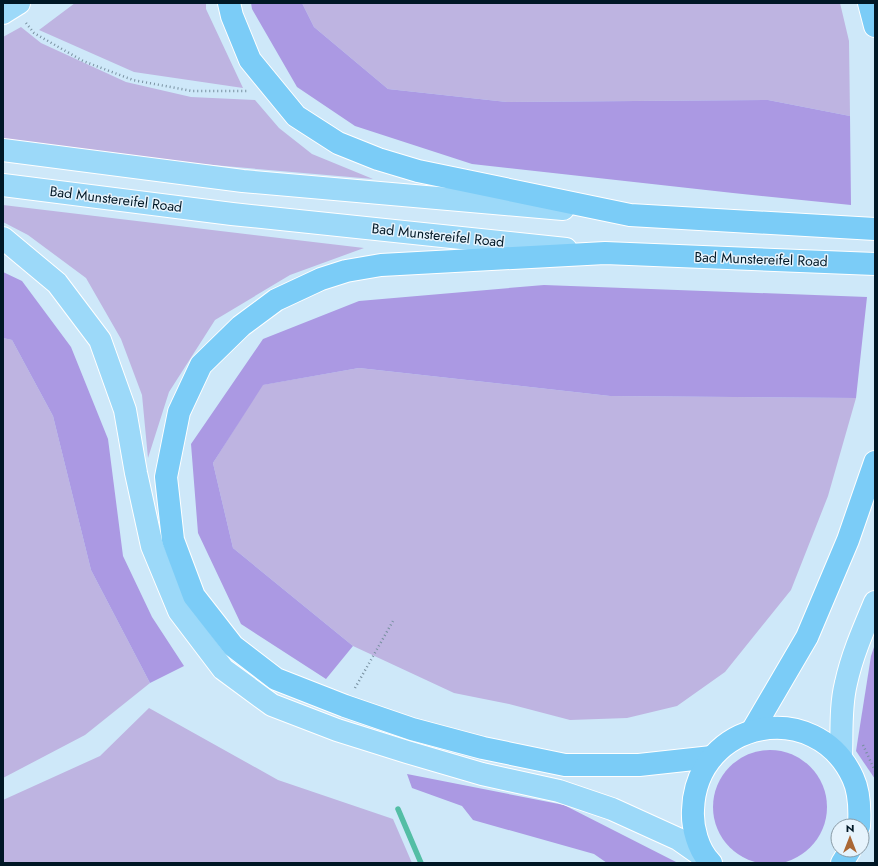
<svg xmlns="http://www.w3.org/2000/svg" width="878" height="866" viewBox="0 0 878 866" font-family="Jost,sans-serif">
	<style>
		.green { fill: #beb4e1 }
		.forest { fill: #ab99e3 }
		.lines { fill: none; stroke-linecap: round; stroke-linejoin: round }
		.stream { stroke: #53bea5; stroke-width: 5.5 }
		.primary-casing { stroke: #fff; stroke-width: 24 }
		.trunk-casing { stroke: #fff; stroke-width: 24 }
		.path { stroke: #7890a0; stroke-width: 2.5; stroke-dasharray: 1 3; stroke-linecap: butt }
		.primary { stroke: #9cd9f9; stroke-width: 22 }
		.trunk { stroke: #7bccf7; stroke-width: 22 }
		.labels { text-anchor: middle; stroke-width: 3; stroke-linejoin: round; paint-order: stroke }
		.street-label { font-size: 14px; fill: #001725; stroke: #e6f3fc }
	</style>
	<rect width="100%" height="100%" fill="#cee8f9"/>
	<!-- green -->
	<g class="green">
		<polygon points="75,3 206,3 206,9 243,88 134,72 39,30"/>
		<polygon points="302,3 840,3 849,41 850,116 768,100 507,102 388,89 314,27"/>
		<polygon points="21,27 41,43 126,82 191,97 255,100 279,128 312,154 373,179 132,158 3,139 3,37"/>
		<polygon points="3,205 364,248 290,275 215,320 169,392 148,458 142,395 121,339 86,278 28,235 3,222"/>
		<polygon points="3,338 12,340 53,416 91,570 150,683 85,735 3,778"/>
		<polygon points="359,368 610,396 856,398 828,496 791,590 725,672 677,706 627,718 570,720 509,704 454,693 353,646 233,548 213,463 262,385"/>
		<polygon points="149,708 278,780 393,819 412,863 3,863 3,800 100,756"/>
	</g>
	<!-- forest -->
	<g class="forest">
		<polygon points="251,3 302,3 314,27 388,89 507,102 768,100 850,116 851,205 733,193 472,164 355,126 297,87 252,9"/>
		<polygon points="3,272 22,281 71,347 108,439 123,556 152,617 184,666 150,683 91,570 53,416 12,340 3,338"/>
		<polygon points="544,285 867,297 856,398 610,396 359,368 263,385 213,463 233,548 353,646 326,679 241,624 198,533 191,444 263,339 359,301"/>
		<polygon points="875,644 875,779 856,751 871,656"/>
		<circle cx="770" cy="807" r="57"/>
		<polygon points="407,774 564,805 678,863 607,863 594,854 473,820 462,806 412,788"/>
	</g>
	<g class="lines">
		<!-- stream -->
		<polyline class="stream" points="398,809 421,863"/>
		<!-- primary casing -->
		<g class="primary-casing">
			<g id="primary">
				<polyline points="3,13 19,3"/>
				<polyline points="3,150 243,181 563,209"/>
				<polyline points="3,185 232,214 566,249"/>
				<polyline points="3,238 57,283 100,340 125,410 136,473 152,546 179,611 223,669 272,705 337,730 407,752 482,774 559,791 612,809 678,839 708,860"/>
				<path d="M 841,757 C 842,733 840,707 846,683 C 852,655 864,628 875,602"/>
			</g>
		</g>
		<!-- trunk casing -->
		<g class="trunk-casing">
			<g id="trunk">
				<polyline points="229,3 232,16 250,60 296,116 338,143 378,159 418,171 630,215 875,229"/>
				<polyline points="869,3 875,26"/>
				<polyline points="752,731 807,637 848,540 875,462"/>
				<polyline points="712,757 639,765 565,765 483,748 412,729 345,706 276,679 233,646 194,596 173,540 166,477 179,412 201,365 241,326 276,300 321,279 346,271 381,265 605,253 875,264"/>
				<path d="M 711,863 C 698,850 692,827 693,810 C 696,719 816,697 853,778 C 860,793 860,810 859,826"/>
				<polyline points="842,863 850,850"/>
			</g>
		</g>
		<!-- path -->
		<g class="path">
			<polyline points="26,23 34,33 83,61 133,80 192,91 248,91"/>
			<polyline points="355,688 393,621"/>
			<polyline points="863,745 875,771"/>
		</g>
		<!-- primary -->
		<use href="#primary" class="primary"/>
		<!-- trunk -->
		<use href="#trunk" class="trunk"/>
	</g>
	<g class="labels">
		<!-- street labels -->
		<g class="street-label">
			<text transform="translate(116 199) rotate(7)" y="5">Bad Munstereifel Road</text>
			<text transform="translate(438 235) rotate(6)" y="5">Bad Munstereifel Road</text>
			<text transform="translate(761 259) rotate(2)" y="5">Bad Munstereifel Road</text>
		</g>
	</g>
	<!-- border -->
	<rect width="878" height="866" fill="none" stroke="#001725" stroke-width="8"/>
	<!-- north arrow -->
	<g transform="translate(850 838)"><circle r="19" fill="#e6f3fc" stroke="#8a9ba6"/>
	<path d="M0-3L7 15L0 10L-7 15Z" fill="#aa6735"/>
	<text y="-6" font-size="11" font-weight="bold" text-anchor="middle" fill="#001725">N</text>
	</g>
</svg>
